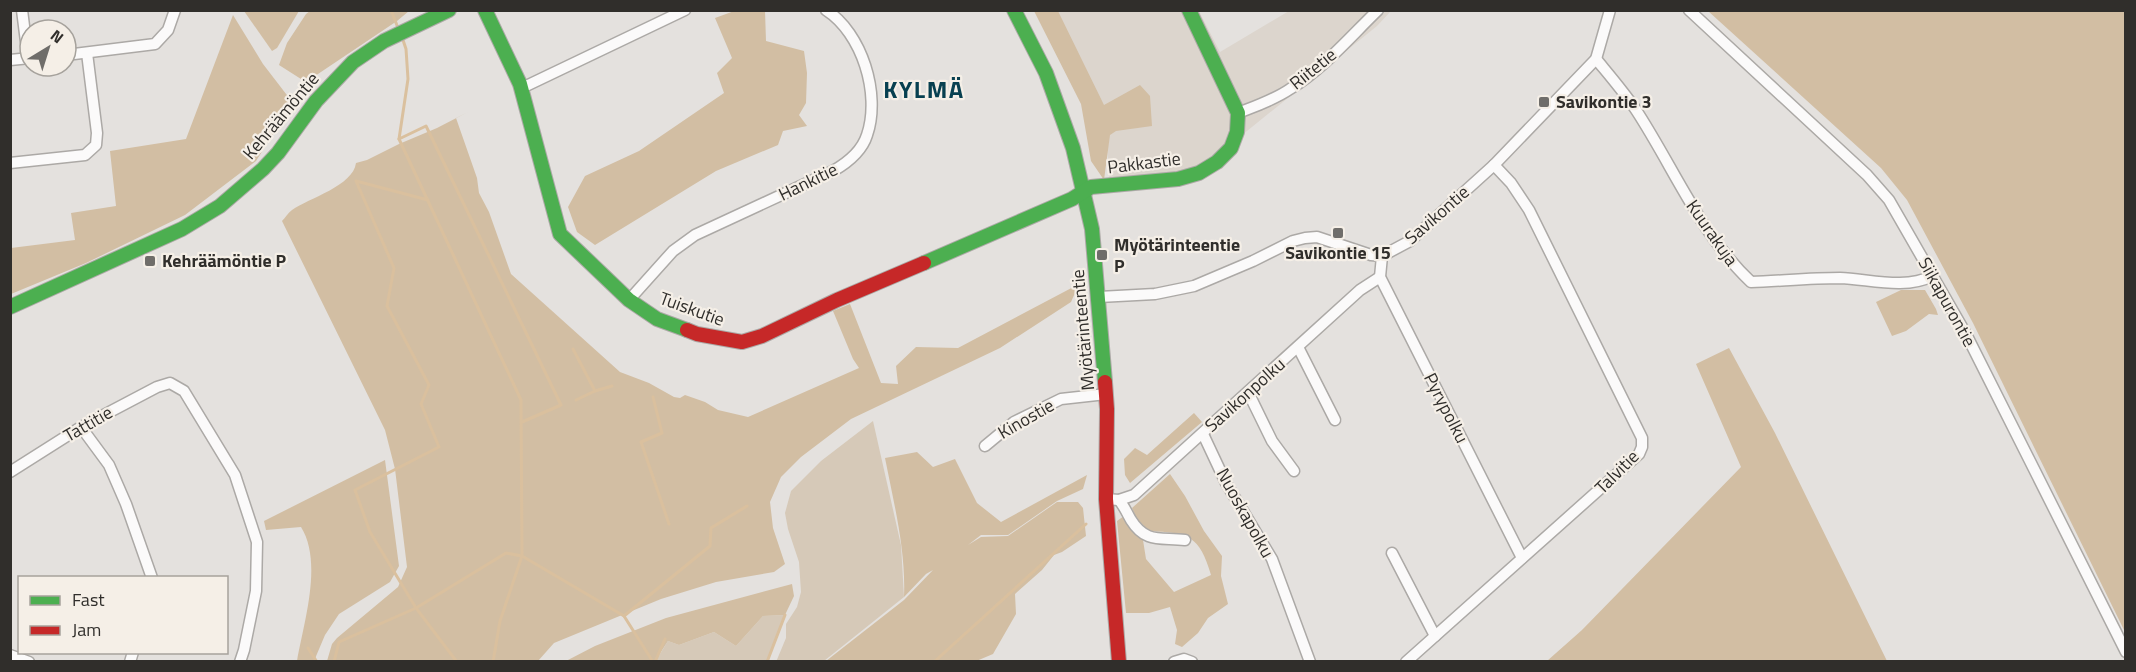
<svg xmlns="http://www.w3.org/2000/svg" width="2136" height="672" viewBox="0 0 2136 672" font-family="'Titillium Web',sans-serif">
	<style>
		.built { fill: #dcd5cd }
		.green { fill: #d6c9b8 }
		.forest { fill: #d2bea3 }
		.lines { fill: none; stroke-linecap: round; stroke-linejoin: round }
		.stream { stroke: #dac09e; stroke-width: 3 }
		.street-casing { stroke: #aca9a6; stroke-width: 13 }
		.fast-casing { stroke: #aca9a6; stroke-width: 16 }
		.jam-casing { stroke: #aca9a6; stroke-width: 16 }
		.street { stroke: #fbfafa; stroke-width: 10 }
		.fast { stroke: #4caf50; stroke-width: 14 }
		.jam { stroke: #c62828; stroke-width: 14 }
		.poi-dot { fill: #6f6d6a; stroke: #f5efe7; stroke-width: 2 }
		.labels { text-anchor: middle; stroke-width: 4.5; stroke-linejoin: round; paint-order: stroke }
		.street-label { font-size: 18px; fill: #302e2b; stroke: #f5efe7 }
		.poi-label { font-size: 18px; font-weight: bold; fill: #302e2b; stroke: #f5efe7; text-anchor: start }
		.district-label { font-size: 24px; font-weight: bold; letter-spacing: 1.5px; fill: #084050; stroke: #f5efe7 }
	</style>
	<rect width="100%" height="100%" fill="#e4e1de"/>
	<!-- built -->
	<polygon class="built" points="1051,11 1199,11 1220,52 1289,11 1391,11 1377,26 1184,182 1110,190 1105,113"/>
	<!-- green -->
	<g class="green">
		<polygon points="873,421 901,545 904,597 824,661 776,662 786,638 786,624 797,607 801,592 799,562 788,529 785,513 791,491 821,461"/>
		<polygon points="785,615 767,661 655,662 668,641 679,645 714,632 736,646 763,616"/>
	</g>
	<!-- forest -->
	<g class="forest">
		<polygon points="737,10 765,11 766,41 804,51 807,73 806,103 799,115 807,126 783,131 778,145 716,171 595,245 577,232 568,207 585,176 639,151 724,93 717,73 732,58 715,18"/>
		<polygon points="244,11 299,11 277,48 272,51"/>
		<polygon points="310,11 310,10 409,11 397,21 315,76 301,79 279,65 287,43 306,14"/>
		<polygon points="1034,11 1058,11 1104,105 1140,85 1150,96 1152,126 1116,131 1110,135 1104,180 1091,161 1081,104"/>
		<polygon points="1708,11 2125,11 2125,632 1973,323 1907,200 1881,168"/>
		<polygon points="233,15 263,64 293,103 256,161 185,215 86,263 11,294 11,248 75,240 71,213 116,206 110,151 186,139"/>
		<path d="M 468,112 L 456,118 L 477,178 L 479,193 L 489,212 L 511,274 L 620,372 L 649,383 L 674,397 L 680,398 L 685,395 L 705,402 L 718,410 L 748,417 L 859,368 L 853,359 L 833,311 L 850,304 L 881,383 L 898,384 L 896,366 L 916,347 L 958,348 L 1079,284 L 1071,302 L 1000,348 L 851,419 L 801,457 L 781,477 L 770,502 L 773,528 L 785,564 L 774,572 L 716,582 L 661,599 L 554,643 L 538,661 L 327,661 L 332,644 L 337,638 L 398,587 L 407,567 L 395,469 L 385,430 L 282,221 C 285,218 288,213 292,210 C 309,198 353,186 356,163 L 367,160 L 399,144 L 437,128 Z"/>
		<polygon points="1901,290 1925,290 1936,309 1938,315 1929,314 1906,331 1892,336 1876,302"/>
		<polygon points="1729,348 1775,433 1887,661 1547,661 1582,630 1741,467 1696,364"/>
		<polygon points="1194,413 1202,422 1130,483 1125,475 1124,459 1135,448 1147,455"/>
		<path d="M 917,452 L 933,467 L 955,459 L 977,503 L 1001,522 L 1087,475 L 1083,489 L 1057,501 L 1008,535 L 981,535 L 968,545 L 981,537 L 1008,536 L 1057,502 L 1078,502 L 1083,508 L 1086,536 L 1062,552 L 1054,555 L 1042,570 L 1015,594 L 1016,614 L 993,654 L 974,662 L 826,661 L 904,600 L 933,570 L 926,574 L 904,597 C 906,550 894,504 885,458 Z"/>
		<path d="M 385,460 L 399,566 L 390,582 L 339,614 L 325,635 L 314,661 L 297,661 C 304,622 323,562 301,527 L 266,530 L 264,521 Z"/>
		<path d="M 1170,474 L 1185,496 L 1204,531 L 1222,556 L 1221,576 L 1228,604 L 1208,618 L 1198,633 L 1182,647 L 1175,644 L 1177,630 L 1170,607 L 1149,613 L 1126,613 L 1117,521 L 1124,516 L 1143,540 L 1146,559 L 1174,592 L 1211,575 C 1199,535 1189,533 1149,531 L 1137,519 L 1132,508 Z"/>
		<polygon points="792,584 794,596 785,615 763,616 736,646 714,632 679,645 668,641 655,661 566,661 595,646 666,618"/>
	</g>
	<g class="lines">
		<!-- stream -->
		<g class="stream">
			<polyline points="391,10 398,28"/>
			<polyline points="402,37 406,49 408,79 399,139 521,400 522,556 500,621 493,662"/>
			<polyline points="399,139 426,126 561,405 522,422"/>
			<polyline points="428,200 356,181 394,268 387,306 429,385 421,404 439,447 355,490 370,532 416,608 457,662"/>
			<polyline points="573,349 595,391 612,386"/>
			<polyline points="653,397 662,433 641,442 669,524"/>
			<polyline points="576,400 595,391"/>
			<polyline points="624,616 653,662"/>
			<polyline points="308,648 317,662"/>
			<polyline points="334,662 339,642 416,608 506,553 522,556 624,616 710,546 711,528 747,506"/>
			<polyline points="655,662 665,639"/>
			<polyline points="767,662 785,615"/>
			<polyline points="934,662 1086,524"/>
		</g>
		<!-- street casing -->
		<g class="street-casing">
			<g id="street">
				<polyline points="22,10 28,58"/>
				<polyline points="1689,10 1867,175 1889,200 1966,334 2126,652"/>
				<polyline points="66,55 155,44 168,30 175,10"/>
				<path d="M 1596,59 C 1610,76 1624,92 1636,110 C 1674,168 1700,234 1751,282 C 1780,281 1810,278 1840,278 C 1869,279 1905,290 1932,276"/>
				<polyline points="10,60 30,58"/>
				<polyline points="520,84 526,86 685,10"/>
				<path d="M 1238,113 C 1256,106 1274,100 1290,89 C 1323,69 1350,37 1378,10"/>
				<polyline points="10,163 85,155 96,145 97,133 87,53"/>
				<polyline points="1382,256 1380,277 1522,558"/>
				<polyline points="1099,297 1155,294 1194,286 1253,261 1293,241 1305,238 1317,237 1371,255 1382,256 1410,241 1494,165 1596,59 1610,10"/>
				<path d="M 629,300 L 673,251 L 695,235 L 833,171 C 847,163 862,151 867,135 C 881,94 862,33 826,10"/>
				<polyline points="1298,347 1335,420"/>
				<polyline points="1248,392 1272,441 1294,471"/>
				<polyline points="81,427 109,465 126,504 152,578"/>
				<polyline points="1203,434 1226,483 1272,559 1310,662"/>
				<polyline points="985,446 1014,422 1061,399 1106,394"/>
				<polyline points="10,472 81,427 157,387 170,383 184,391 235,475 257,542 256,591 244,650 240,662"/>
				<polyline points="1106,499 1119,500 1134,495 1360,290 1380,277"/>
				<path d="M 1119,500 C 1124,506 1127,513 1131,520 C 1146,544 1161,537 1185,540"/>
				<polyline points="1392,553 1435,636"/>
				<polyline points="10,655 29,662"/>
				<polyline points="130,662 133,652"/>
				<polyline points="1174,662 1184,659 1192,662"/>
				<polyline points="1406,662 1639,454 1642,447 1642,438 1529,210 1511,183 1494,165"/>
			</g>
		</g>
		<!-- fast casing -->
		<g class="fast-casing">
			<g id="fast">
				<polyline points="485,10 520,84 560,234 629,300 657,319 687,330"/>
				<polyline points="1014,10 1046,73 1073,148 1092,229 1105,382"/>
				<polyline points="924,263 1072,199 1091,187 1178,179 1199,173 1217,162 1231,148 1237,132 1238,113 1189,10"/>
				<polyline points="10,307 182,229 220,206 263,169 278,153 316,101 353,62 384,41 449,10"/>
			</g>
		</g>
		<!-- jam casing -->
		<g class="jam-casing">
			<g id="jam">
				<polyline points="687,330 697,334 742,342 762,336 837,300 924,263"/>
				<polyline points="1105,382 1107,409 1106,499 1119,662"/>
			</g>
		</g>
		<!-- street -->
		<use href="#street" class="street"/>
		<!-- fast -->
		<use href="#fast" class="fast"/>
		<!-- jam -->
		<use href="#jam" class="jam"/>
	</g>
	<!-- markers -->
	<g class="poi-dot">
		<rect x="1538" y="96" width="12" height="12" rx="3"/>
		<rect x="1332" y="227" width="12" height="12" rx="3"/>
		<rect x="1096" y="249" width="12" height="12" rx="3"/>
		<rect x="144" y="255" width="12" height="12" rx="3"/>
	</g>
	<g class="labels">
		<!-- street labels -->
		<g class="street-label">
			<text transform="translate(1313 69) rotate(-39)" y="6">Riitetie</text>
			<text transform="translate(281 116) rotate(-50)" y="6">Kehräämöntie</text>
			<text transform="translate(1144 163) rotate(-7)" y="6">Pakkastie</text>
			<text transform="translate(808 182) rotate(-26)" y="6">Hankitie</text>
			<text transform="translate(1437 215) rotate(-41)" y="6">Savikontie</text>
			<text transform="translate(1712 233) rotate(55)" y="6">Kuurakuja</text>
			<text transform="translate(1947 302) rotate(61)" y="6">Siikapurontie</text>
			<text transform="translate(692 309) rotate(20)" y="6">Tuiskutie</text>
			<text transform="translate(1083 330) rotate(-95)" y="6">Myötärinteentie</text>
			<text transform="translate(1245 395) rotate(-42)" y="6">Savikonpolku</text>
			<text transform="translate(1446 408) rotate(63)" y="6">Pyrypolku</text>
			<text transform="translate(1026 419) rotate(-30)" y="6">Kinostie</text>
			<text transform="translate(88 424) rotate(-30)" y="6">Tattitie</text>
			<text transform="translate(1617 472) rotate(-45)" y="6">Talvitie</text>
			<text transform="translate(1245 513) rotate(61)" y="6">Nuoskapolku</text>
		</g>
		<!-- poi labels -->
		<g class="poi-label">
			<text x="1556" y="108">Savikontie 3</text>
			<text x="1114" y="251">Myötärinteentie<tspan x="1114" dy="21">P</tspan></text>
			<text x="1338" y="259" text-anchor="middle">Savikontie 15</text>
			<text x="162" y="267">Kehräämöntie P</text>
		</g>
		<!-- district labels -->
		<g class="district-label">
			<text x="924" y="98">KYLMÄ</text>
		</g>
	</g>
	<!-- border -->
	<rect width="2136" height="672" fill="none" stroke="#302e2b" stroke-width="24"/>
	<!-- legend -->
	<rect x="18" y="576" width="210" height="78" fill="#f5efe7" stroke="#a6a29c" stroke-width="1.5"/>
	<rect x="30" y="596" width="30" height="9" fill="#4caf50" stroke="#a6a29c" stroke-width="1.5"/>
	<text x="72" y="606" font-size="18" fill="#302e2b">Fast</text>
	<rect x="30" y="626" width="30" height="9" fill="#c62828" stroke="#a6a29c" stroke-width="1.5"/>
	<text x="72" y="636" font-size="18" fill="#302e2b">Jam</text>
	<!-- north arrow -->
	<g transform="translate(48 48) rotate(38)"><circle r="28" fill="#f5efe7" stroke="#a6a29c" stroke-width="1.5"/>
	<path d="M0-4.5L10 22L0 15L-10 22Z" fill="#6f6d6a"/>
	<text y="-9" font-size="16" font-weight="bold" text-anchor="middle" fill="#302e2b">N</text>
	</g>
</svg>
